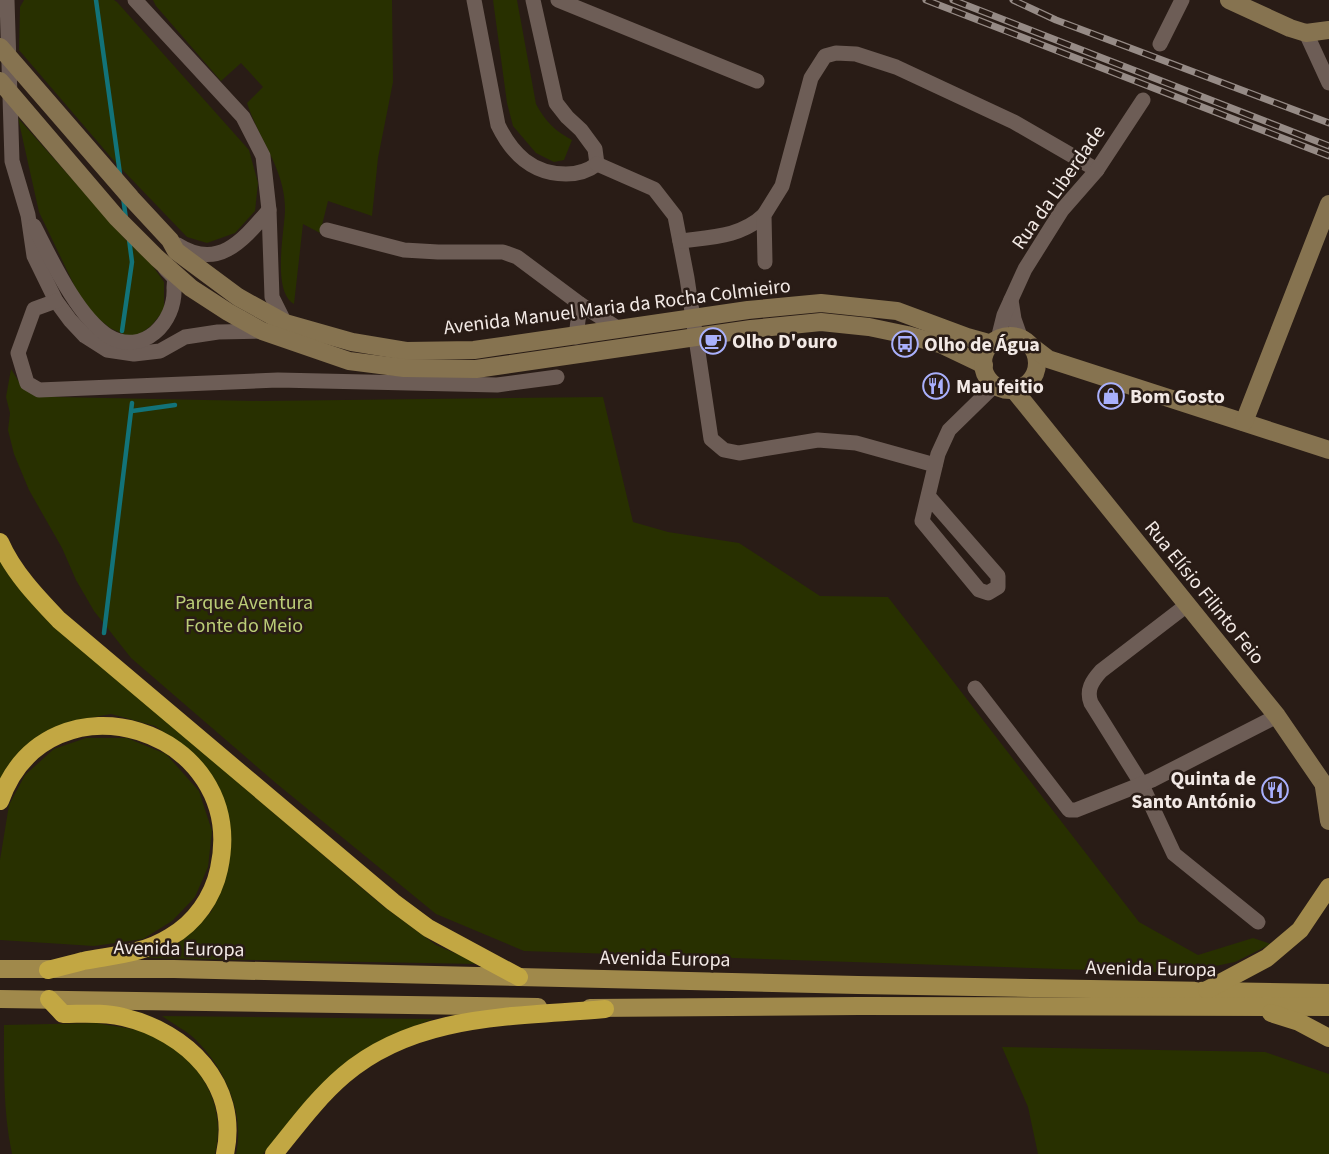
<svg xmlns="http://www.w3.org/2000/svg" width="1329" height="1154" viewBox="0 0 1329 1154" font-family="'Source Sans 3',sans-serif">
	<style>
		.green { fill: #283000 }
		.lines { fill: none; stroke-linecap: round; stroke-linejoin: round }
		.stream { stroke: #127379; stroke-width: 4.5 }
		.street { stroke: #6d5d56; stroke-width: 15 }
		.secondary { stroke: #867350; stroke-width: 18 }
		.primary { stroke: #a0894b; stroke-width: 18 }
		.highway { stroke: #c2a743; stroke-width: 18 }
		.rail-casing { stroke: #968b86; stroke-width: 7 }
		.rail { stroke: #291c16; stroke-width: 4.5; stroke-dasharray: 14; stroke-linecap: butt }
		.labels { text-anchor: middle; stroke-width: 5; stroke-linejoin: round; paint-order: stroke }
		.street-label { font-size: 20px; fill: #f2e9e5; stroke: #291c16 }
		.poi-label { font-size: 20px; font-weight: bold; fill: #f2e9e5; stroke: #291c16; text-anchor: start }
		.park-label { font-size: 20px; fill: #bbcd77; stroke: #291c16 }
	</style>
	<rect width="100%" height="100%" fill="#291c16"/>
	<!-- green -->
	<g class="green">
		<polygon points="24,0 114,0 117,2 249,150 258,183 255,211 235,233 207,243 187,237 115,162 19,50 20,7"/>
		<path d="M 153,0 L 392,0 L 393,82 L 378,158 L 372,216 L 328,201 L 320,233 L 303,224 L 294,304 C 272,291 284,234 285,211 C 286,170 259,140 247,103 L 263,87 L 241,63 L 221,81 L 156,6 Z"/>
		<path d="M 493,0 L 517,0 L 536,104 C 545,121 555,131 572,140 L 564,160 L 554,162 L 536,153 L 513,126 L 507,103 Z"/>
		<polygon points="18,118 125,239 152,265 164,282 164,310 151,326 137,336 129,337 110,328 93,314 76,289 39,212"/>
		<polygon points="11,369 21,385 56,397 261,401 603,397 633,522 668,532 739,543 820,596 888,597 1139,922 1198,955 1253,938 1271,944 1235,962 1181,973 524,951 436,914 277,784 131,658 94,611 76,580 62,548 29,490 14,454 8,430 10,413 6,397"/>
		<polygon points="0,558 53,625 383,906 436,945 480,964 147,958 180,942 211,912 228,870 230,826 213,778 190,750 155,726 111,714 68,722 32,742 13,759 0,783"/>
		<polygon points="86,738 127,738 166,754 199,791 212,831 208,867 195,897 172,921 143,939 94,946 0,940 0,860 9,805 25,775 54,749"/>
		<path d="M 162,1016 L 433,1019 L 402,1031 L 291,1120 L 263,1154 L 236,1154 C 245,1113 225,1069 196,1040 C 187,1031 173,1024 162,1016 Z"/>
		<path d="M 97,1023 C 117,1027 142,1028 160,1039 C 202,1063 227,1106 215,1154 L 12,1154 C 3,1111 4,1069 4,1025 Z"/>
		<polygon points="1002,1047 1265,1052 1329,1074 1329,1154 1038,1154 1028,1107"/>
	</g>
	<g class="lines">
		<!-- stream -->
		<g class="stream">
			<polyline points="96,0 120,174"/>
			<polyline points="123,197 126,219"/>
			<polyline points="122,331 132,262 129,239"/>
			<polyline points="132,411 175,405"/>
			<polyline points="104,633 132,403"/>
		</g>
		<!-- street -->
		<g class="street">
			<polyline points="7,0 12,161 28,215 34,256 56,301 70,320 85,336 107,350 134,354 160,351 185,337 218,332 262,331"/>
			<polyline points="135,0 243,117 263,156 269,210"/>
			<path d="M 474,0 L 498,125 C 512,154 532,174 566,174 C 578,174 588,171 597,164 L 595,149 L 581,130 L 567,117 L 556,103 L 533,0"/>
			<polyline points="558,0 757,81"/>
			<polyline points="1306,33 1329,83"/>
			<polyline points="1160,44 1182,0"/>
			<polyline points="597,164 654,189 675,216 687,278 711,439 724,450 739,453 818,440 856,443 935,465"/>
			<path d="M 34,226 C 51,259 77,316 108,336 C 143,357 176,322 174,288 C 174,285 175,281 174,278 C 172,275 167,271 165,268"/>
			<polyline points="327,230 404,250 438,252 503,252 517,257 580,304 619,329"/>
			<path d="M 680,241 C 711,237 741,237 764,215"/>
			<path d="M 178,245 C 219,271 244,239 269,210 L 272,297 L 285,323"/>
			<polyline points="765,262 764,215 782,186 811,78 825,56 836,53 856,54 896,67 1014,122 1097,170"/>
			<polyline points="1011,300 1014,319 1021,339"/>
			<polyline points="56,301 34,309 18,353 27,383 39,390 278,380 497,385 557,377"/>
			<polyline points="576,337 580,304"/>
			<polyline points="998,339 1004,315 1025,269 1062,210 1097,170 1143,100"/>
			<polyline points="929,497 998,576 998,587 988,593 979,590 922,521 938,454 949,430 995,385"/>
			<path d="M 1187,605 L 1101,671 C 1092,681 1086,690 1091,703 L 1141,783 L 1174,854 L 1258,922"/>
			<polyline points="975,688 1069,810 1076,810 1152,780 1277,716"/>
		</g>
		<!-- secondary -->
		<g class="secondary">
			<polyline points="1229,0 1290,28 1306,33 1329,30"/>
			<polyline points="0,47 131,198 170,240 176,251 238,297 285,323 352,342 406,351 474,350 748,310 821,303 897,311 967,337 992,344"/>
			<polyline points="0,81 117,218 157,258 191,288 228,312 262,331 349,361 404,368 476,369 751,329 821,322 869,327 907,335 940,344 984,365"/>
			<circle cx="1010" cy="363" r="27"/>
			<polyline points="1031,346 1048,359 1329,450"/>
			<polyline points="1014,390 1277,716 1329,792"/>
			<polyline points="1244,422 1329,204"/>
			<polyline points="1324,787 1329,821"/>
		</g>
		<!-- primary -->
		<g class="primary">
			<polyline points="0,969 174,969 858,985 1329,993"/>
			<polyline points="1207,990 1267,958 1300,930 1329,887"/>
			<polyline points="0,999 538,1007"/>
			<polyline points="590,1008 859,1006 1329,1007"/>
			<polyline points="1271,1013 1299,1022 1329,1038"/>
		</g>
		<!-- highway -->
		<g class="highway">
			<path d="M 0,542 C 13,572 37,597 59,620 L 393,902 L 428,928 L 519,977"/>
			<path d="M 0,801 C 48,666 250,728 219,869 C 213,897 195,923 170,937 C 143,954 114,955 83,961 C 72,964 60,967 48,970"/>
			<path d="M 49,999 L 63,1014 C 83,1014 104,1012 123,1017 C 187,1032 240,1084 225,1154"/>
			<path d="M 274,1154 C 296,1127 317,1098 344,1075 C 416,1013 515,1017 605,1009"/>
		</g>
		<!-- rail casing -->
		<g class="rail-casing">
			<g id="rail">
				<polyline points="926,0 1329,156"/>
				<polyline points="953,0 1329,146"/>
				<polyline points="1013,0 1056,20 1329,123"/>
			</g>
		</g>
		<!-- rail -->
		<use href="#rail" class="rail"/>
	</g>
	<!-- icons -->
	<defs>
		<g id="cafe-ring" transform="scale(1.35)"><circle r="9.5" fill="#291c16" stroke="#a9b0fc" stroke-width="1.5"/><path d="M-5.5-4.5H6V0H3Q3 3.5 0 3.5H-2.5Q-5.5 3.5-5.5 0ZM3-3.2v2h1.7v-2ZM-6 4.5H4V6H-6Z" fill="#a9b0fc"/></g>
		<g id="bus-ring" transform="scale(1.35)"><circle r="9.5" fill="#291c16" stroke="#a9b0fc" stroke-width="1.5"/><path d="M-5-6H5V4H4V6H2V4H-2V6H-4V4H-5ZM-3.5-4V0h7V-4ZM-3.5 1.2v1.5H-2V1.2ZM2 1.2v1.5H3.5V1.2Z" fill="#a9b0fc"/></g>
		<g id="restaurant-ring" transform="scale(1.35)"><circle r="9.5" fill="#291c16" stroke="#a9b0fc" stroke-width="1.5"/><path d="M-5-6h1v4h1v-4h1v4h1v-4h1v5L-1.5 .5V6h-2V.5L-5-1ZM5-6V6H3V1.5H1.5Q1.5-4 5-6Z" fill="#a9b0fc"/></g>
		<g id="shop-ring" transform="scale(1.35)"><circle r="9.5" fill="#291c16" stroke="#a9b0fc" stroke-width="1.5"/><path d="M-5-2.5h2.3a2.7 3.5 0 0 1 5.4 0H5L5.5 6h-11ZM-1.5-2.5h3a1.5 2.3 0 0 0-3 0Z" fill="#a9b0fc"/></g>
	</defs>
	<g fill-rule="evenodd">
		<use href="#cafe-ring" x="713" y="341"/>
		<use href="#bus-ring" x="905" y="344"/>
		<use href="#restaurant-ring" x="936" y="386"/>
		<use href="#shop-ring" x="1111" y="396"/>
		<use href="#restaurant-ring" x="1275" y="790"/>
	</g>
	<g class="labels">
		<!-- street labels -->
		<g class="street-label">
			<text transform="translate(1058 187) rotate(-55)" y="7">Rua da Liberdade</text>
			<text transform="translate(617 306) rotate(-7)" y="7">Avenida Manuel Maria da Rocha Colmieiro</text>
			<text transform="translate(1205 592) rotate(51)" y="7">Rua Elísio Filinto Feio</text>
			<text transform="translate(179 948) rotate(1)" y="7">Avenida Europa</text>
			<text transform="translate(665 958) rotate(1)" y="7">Avenida Europa</text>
			<text transform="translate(1151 968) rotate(1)" y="7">Avenida Europa</text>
		</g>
		<!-- poi labels -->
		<g class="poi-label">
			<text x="732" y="348">Olho D'ouro</text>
			<text x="924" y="351">Olho de Água</text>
			<text x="956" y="393">Mau feitio</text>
			<text x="1130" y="403">Bom Gosto</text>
			<text x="1256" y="785" text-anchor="end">Quinta de<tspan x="1256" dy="23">Santo António</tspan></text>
		</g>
		<!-- park labels -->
		<g class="park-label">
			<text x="244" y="609">Parque Aventura<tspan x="244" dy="23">Fonte do Meio</tspan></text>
		</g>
	</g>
</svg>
